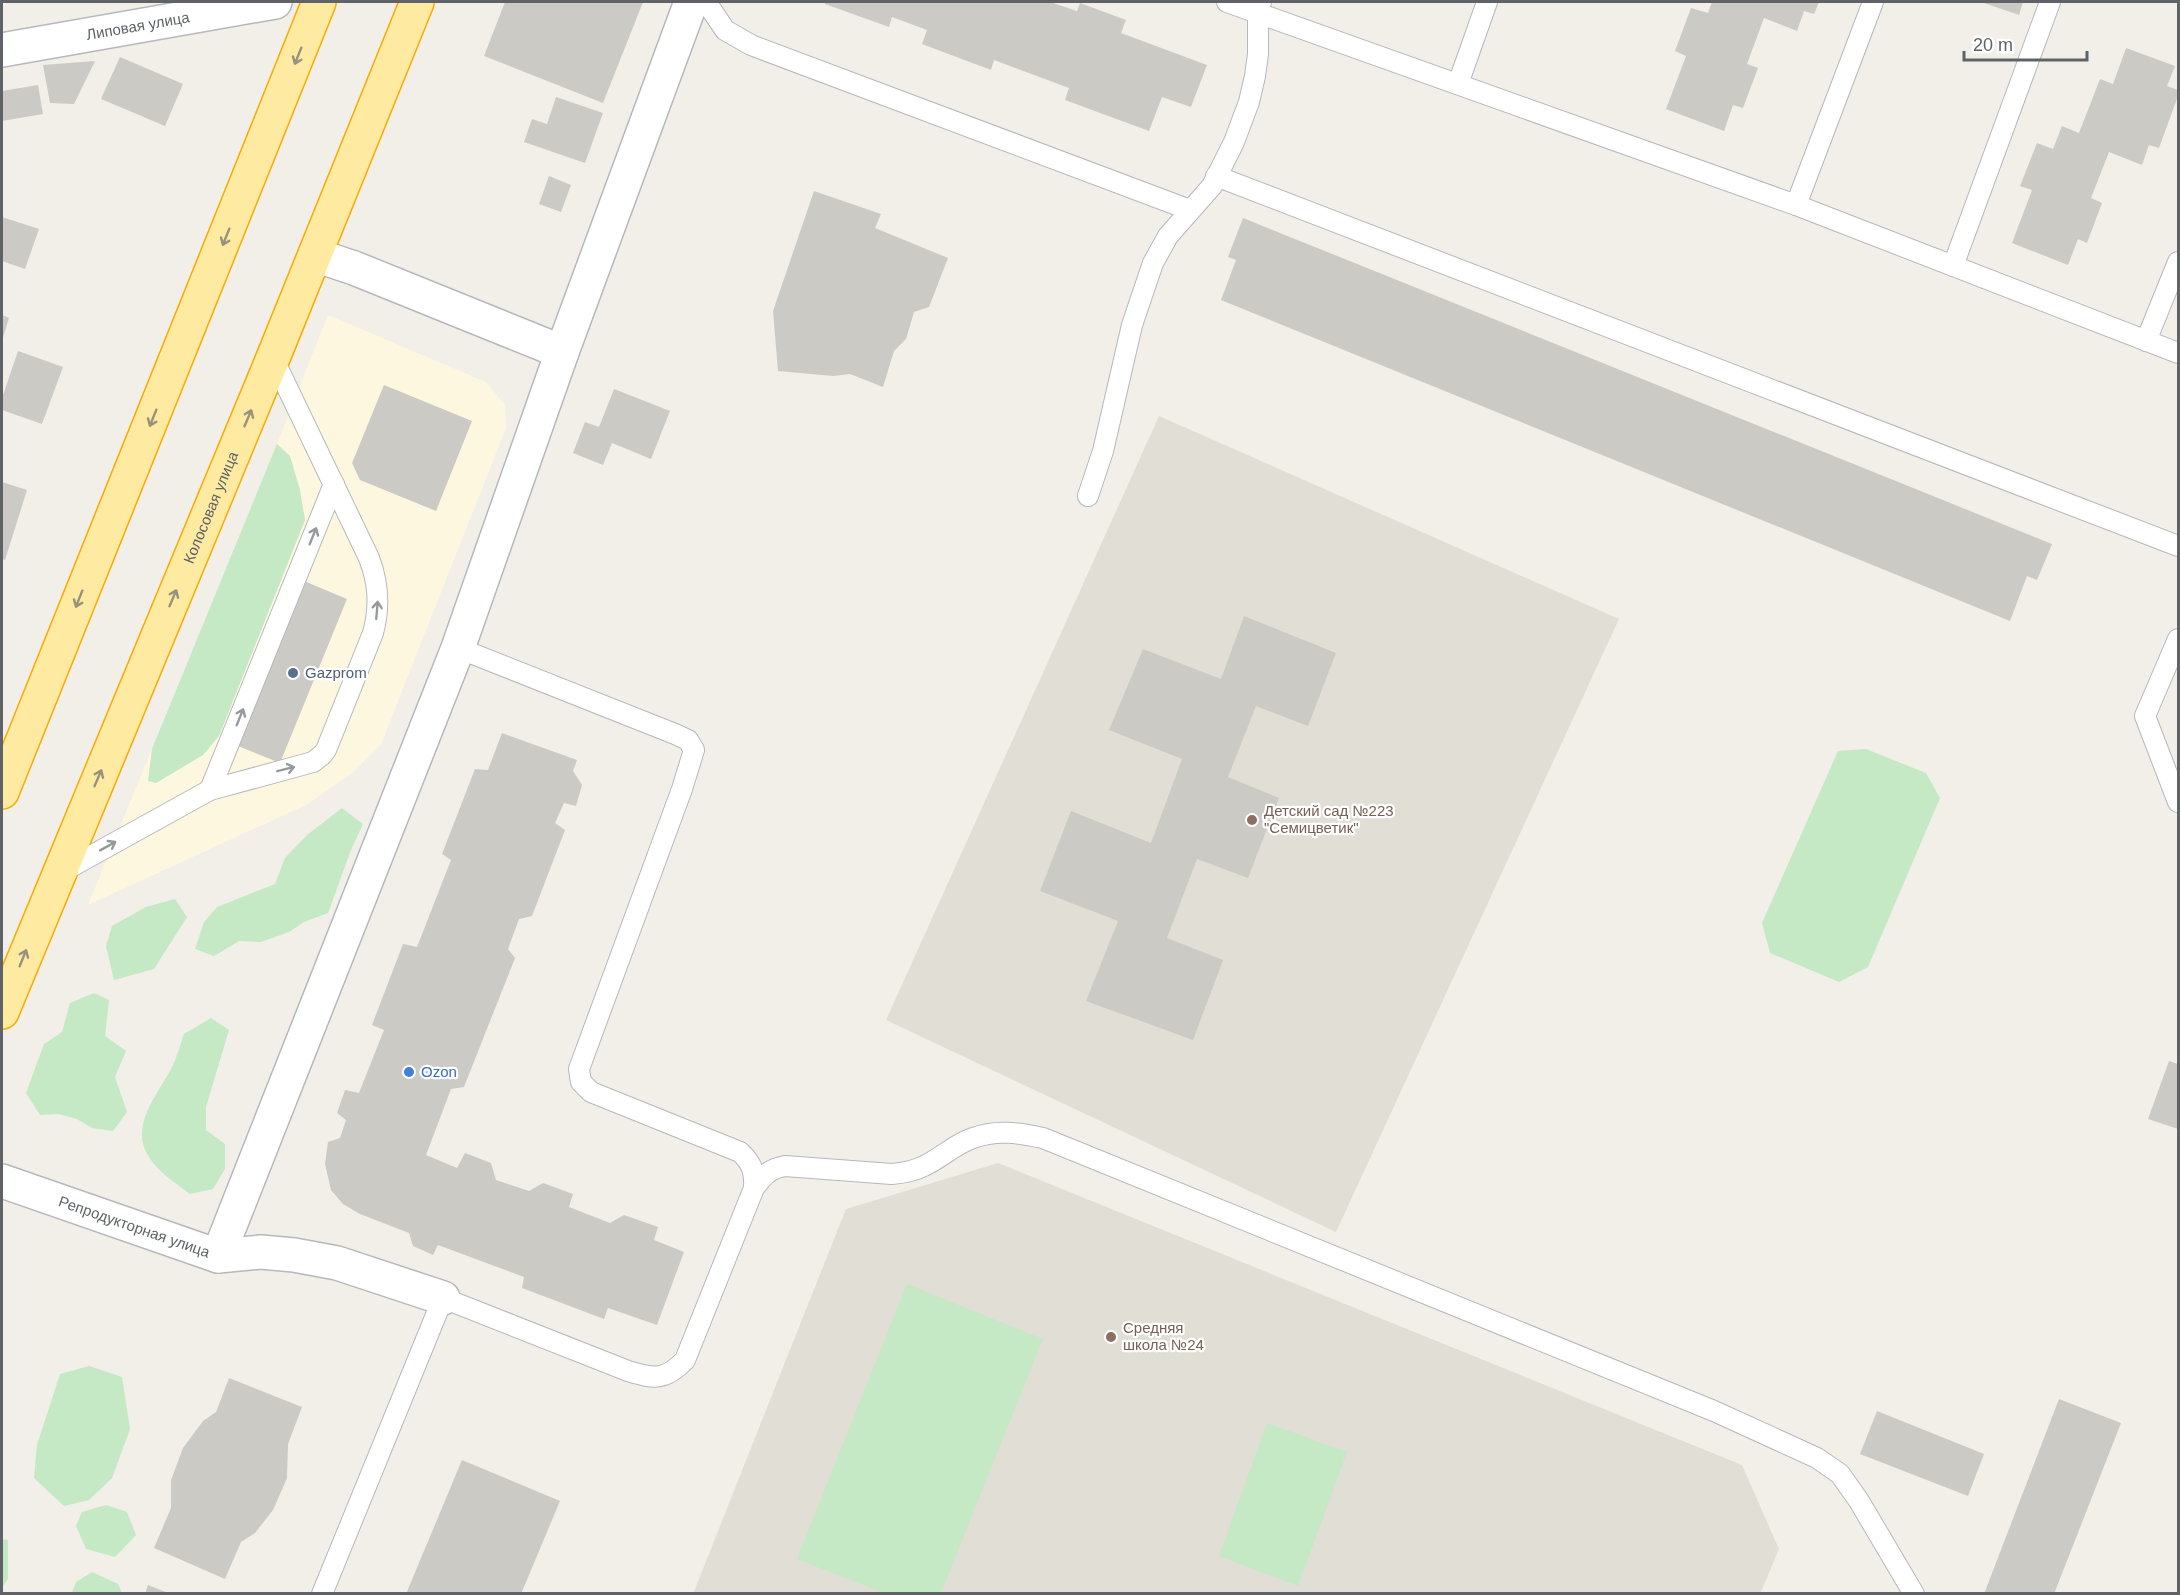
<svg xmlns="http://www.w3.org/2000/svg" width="2180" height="1595" viewBox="0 0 2180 1595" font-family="Helvetica,sans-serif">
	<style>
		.commercial { fill: #fef7e0 }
		.education { fill: #e1ded6 }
		.green { fill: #c5e8c5 }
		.building { fill: #cccac5 }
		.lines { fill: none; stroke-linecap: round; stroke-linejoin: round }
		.service-casing { stroke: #b5b8bc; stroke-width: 22 }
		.minor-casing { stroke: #b5b8bc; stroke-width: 36 }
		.trunk-casing { stroke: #f9ab00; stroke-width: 36 }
		.service { stroke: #fff; stroke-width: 20 }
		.minor { stroke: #fff; stroke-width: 33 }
		.trunk { stroke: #feeaa1; stroke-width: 33 }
		.oneway { stroke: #97927c }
		.oneway2 { stroke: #979a9d }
		.service-dot { fill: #5c6f8a; stroke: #fff; stroke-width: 2 }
		.education-dot { fill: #8d6e63; stroke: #fff; stroke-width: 2 }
		.shop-dot { fill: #3f7fe0; stroke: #fff; stroke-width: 2 }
		.labels { text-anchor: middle; stroke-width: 4.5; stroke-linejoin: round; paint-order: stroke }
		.street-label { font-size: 15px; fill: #5f6368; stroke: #fff }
		.service-label { font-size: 15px; fill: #4e5e75; stroke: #fff; text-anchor: start }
		.education-label { font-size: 15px; fill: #785e54; stroke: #fff; text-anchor: start }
		.shop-label { font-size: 15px; fill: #366cbe; stroke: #fff; text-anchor: start }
	</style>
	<rect width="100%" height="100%" fill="#f1efe8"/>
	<!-- commercial -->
	<polygon class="commercial" points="328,315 486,382 505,405 506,428 381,744 352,773 308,804 88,905 152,749 148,781 156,783 203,755 219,736 305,520 290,456 277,444"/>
	<!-- education -->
	<g class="education">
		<polygon points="1159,416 1619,619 1336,1232 886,1020"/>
		<polygon points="998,1163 1742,1465 1779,1549 1760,1594 693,1594 846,1209"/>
	</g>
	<!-- green -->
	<g class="green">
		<polygon points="277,444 290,456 300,490 305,520 219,736 203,755 156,783 148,781 152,749"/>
		<polygon points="1866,749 1926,773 1940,798 1868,967 1839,982 1770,953 1762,923 1838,751"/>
		<polygon points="342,808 363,824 351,850 328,913 304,922 289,932 261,942 239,941 214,956 195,949 204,922 217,907 275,884 285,858 307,835"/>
		<polygon points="175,899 187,917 154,969 114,980 106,946 112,926 146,907"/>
		<polygon points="94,993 109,1000 105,1036 126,1051 115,1077 127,1112 113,1131 92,1128 77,1119 58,1114 40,1115 26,1093 44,1044 62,1032 70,1003"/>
		<path d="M 211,1018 L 229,1030 L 206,1107 L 206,1130 L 225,1144 L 225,1169 L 213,1189 L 190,1194 C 177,1184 158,1172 149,1157 C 129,1126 157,1096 171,1069 C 177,1058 180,1045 184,1034 Z"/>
		<polygon points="907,1284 1043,1339 941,1593 884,1593 797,1559"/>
		<polygon points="89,1366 122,1377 130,1429 112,1478 89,1500 64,1506 34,1478 37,1445 60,1374"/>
		<polygon points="1267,1423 1347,1452 1298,1586 1219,1556"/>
		<polygon points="106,1505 127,1512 136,1535 115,1557 86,1549 76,1526 82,1512"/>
		<polygon points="2,1539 8,1540 8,1579 2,1588"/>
		<polygon points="92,1572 118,1584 122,1593 72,1593 76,1582"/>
	</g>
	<!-- building -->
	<g class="building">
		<polygon points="505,2 643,2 603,103 484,56"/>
		<polygon points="825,2 1050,2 1077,11 1080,3 1126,20 1121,33 1207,65 1191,107 1162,97 1149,131 1065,100 1069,88 994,60 991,70 922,44 927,30 892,17 889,27 825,4"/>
		<polygon points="1712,2 1819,2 1814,14 1804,11 1797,31 1764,18 1747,64 1758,68 1743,108 1733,105 1724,131 1666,109 1686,56 1675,51 1691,8 1708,13"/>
		<polygon points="1981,2 2023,2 2019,15"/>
		<polygon points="2126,48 2175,66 2167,86 2178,90 2178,96 2159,148 2149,145 2142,165 2109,152 2091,198 2102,203 2087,243 2078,239 2068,265 2012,243 2032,190 2020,186 2037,143 2053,149 2062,126 2079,133 2100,79 2113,84"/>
		<polygon points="120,57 183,84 165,126 101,99"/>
		<polygon points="95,61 74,104 50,103 43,65"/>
		<polygon points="38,85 43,114 2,121 2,91"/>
		<polygon points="556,97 603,113 585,163 524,142 532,119 547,124"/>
		<polygon points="549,176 571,185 561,212 539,204"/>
		<polygon points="814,191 881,214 875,228 948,258 929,307 914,312 906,339 894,351 883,387 850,374 833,376 778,371 773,311"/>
		<polygon points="2,217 39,229 25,269 2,261"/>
		<polygon points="1243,218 2052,544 2037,580 2027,576 2010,621 1221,300 1236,260 1228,257"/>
		<polygon points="2,315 9,318 2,341"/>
		<polygon points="18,351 63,367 42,424 2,410 2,398"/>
		<polygon points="384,385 472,421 436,511 360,480 352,463"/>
		<polygon points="614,389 670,411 651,459 612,443 603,465 573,453 585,422 599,427"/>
		<polygon points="2,482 27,490 5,560 2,559"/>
		<polygon points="304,581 347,599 280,763 238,746"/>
		<polygon points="1244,616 1336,653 1308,726 1256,706 1228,777 1279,798 1248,878 1197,859 1167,938 1223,960 1193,1040 1086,1001 1118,921 1040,891 1071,811 1151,843 1182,759 1109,730 1143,649 1221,679"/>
		<polygon points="502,733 577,760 573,771 582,785 576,806 564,803 555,823 565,830 532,916 519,919 508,949 515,958 464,1087 451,1089 426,1155 457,1168 465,1153 491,1163 496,1180 529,1191 543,1183 573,1194 569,1207 610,1223 624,1215 658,1227 654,1240 684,1252 657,1325 608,1308 604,1319 522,1288 524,1277 438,1245 433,1255 413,1246 409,1233 360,1214 343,1204 331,1190 325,1164 328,1142 340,1138 346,1120 337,1113 345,1090 359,1093 384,1030 372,1025 403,944 417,947 451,860 442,854 475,769 488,770"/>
		<polygon points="2169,1061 2178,1064 2178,1129 2148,1119"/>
		<polygon points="229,1378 302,1407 288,1444 287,1478 273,1510 255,1533 241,1542 225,1579 154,1548 171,1508 171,1480 183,1448 203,1421 216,1412"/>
		<polygon points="2059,1399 2121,1423 2054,1594 1984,1594"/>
		<polygon points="1877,1411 1984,1454 1968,1496 1860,1454"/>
		<polygon points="462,1460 560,1501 521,1594 406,1594"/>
		<polygon points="148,1585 168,1593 168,1594 145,1594"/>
	</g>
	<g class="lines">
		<!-- service casing -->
		<g class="service-casing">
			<g id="service">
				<polyline points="706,2 725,30 751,45 1190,210"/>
				<polyline points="1227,2 1796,205 2178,353"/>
				<polyline points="1458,84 1487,2"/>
				<polyline points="1216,176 2178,546"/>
				<polyline points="1796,205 1873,2"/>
				<polyline points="1953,266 2050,2"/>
				<polyline points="2146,341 2178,262"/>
				<polyline points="1088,496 1103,451 1132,325 1153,263 1168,236 1212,186 1234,142 1249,102 1255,76 1258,54 1258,12 1261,2"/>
				<polyline points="2178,639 2145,716 2178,802"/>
				<polyline points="210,790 334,484"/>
				<path d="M 60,873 L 210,790 L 313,762 L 322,755 L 326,750 L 373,633 C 380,607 379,584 369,558 L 273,358"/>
				<path d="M 754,1188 C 764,1175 769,1169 785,1166 L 892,1174 C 903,1173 914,1171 924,1166 C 941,1158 955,1144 973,1138 C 997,1129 1019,1133 1043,1138 L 1714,1411 L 1817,1458 L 1840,1474 L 1859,1501 L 1914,1594"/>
				<path d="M 322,1594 L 443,1298 L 628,1371 C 654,1379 665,1381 685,1360 L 754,1188 C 755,1172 752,1163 740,1152 L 591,1092 L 581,1082 L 579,1069 L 682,789 L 694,750 L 688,740 L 675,734 L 458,648"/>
			</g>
		</g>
		<!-- minor casing -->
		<g class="minor-casing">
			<g id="minor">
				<path id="s1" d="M 2,50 L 275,2"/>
				<polyline points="315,255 354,268 562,352"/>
				<path id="s2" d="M 2,1181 L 218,1256 L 261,1252 L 294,1255 L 337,1263 L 443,1298"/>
				<polyline points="218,1256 458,648 562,352 691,2"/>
			</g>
		</g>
		<!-- trunk casing -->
		<g class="trunk-casing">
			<g id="trunk">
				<polyline points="2,792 319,2"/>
				<path id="s3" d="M 2,1012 L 273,358 L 417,2"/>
			</g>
		</g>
		<!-- service -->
		<use href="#service" class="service"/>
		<!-- minor -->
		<use href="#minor" class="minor"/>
		<!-- trunk -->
		<use href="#trunk" class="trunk"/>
	</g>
	<!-- one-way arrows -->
	<defs><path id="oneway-shaft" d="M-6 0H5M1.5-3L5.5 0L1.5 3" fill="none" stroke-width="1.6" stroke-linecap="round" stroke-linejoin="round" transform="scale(1.5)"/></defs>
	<g class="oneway">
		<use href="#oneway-shaft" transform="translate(298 56) rotate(112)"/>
		<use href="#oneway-shaft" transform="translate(226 237) rotate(112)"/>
		<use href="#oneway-shaft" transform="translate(153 418) rotate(112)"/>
		<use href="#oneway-shaft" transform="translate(248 418) rotate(-67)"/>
		<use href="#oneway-shaft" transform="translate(173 598) rotate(-67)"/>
		<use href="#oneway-shaft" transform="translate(79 599) rotate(112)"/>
		<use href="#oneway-shaft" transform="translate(98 778) rotate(-67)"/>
		<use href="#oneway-shaft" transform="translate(23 958) rotate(-68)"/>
	</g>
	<g class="oneway2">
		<use href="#oneway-shaft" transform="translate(313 536) rotate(-68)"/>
		<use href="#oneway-shaft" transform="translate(377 610) rotate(-85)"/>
		<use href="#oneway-shaft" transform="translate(240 717) rotate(-68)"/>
		<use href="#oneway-shaft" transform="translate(286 769) rotate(-14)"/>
		<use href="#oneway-shaft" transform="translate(108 846) rotate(-29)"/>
	</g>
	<!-- markers -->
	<circle class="service-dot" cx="293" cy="673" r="6"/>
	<g class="education-dot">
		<circle cx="1252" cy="820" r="6"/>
		<circle cx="1111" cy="1337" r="6"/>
	</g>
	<circle class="shop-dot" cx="409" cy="1072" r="6"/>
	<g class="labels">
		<!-- street labels -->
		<g class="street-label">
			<text dy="5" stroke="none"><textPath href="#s1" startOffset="138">Липовая улица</textPath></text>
			<text dy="5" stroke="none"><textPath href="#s3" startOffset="546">Колосовая улица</textPath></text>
			<text dy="5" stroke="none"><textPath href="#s2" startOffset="140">Репродукторная улица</textPath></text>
		</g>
		<!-- service labels -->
		<g class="service-label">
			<text x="305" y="678">Gazprom</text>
		</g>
		<!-- education labels -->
		<g class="education-label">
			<text x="1264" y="816">Детский сад №223<tspan x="1264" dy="17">"Семицветик"</tspan></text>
			<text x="1123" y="1333">Средняя<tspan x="1123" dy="17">школа №24</tspan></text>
		</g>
		<!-- shop labels -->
		<g class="shop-label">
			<text x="421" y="1077">Ozon</text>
		</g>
	</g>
	<!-- border -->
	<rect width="2180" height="1595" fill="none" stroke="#5f6368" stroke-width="6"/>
	<!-- scale -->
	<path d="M1964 51v9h123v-9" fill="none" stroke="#5f6368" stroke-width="3"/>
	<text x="1973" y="51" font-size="18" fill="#5f6368" stroke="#ffffff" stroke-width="4.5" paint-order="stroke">20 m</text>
</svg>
